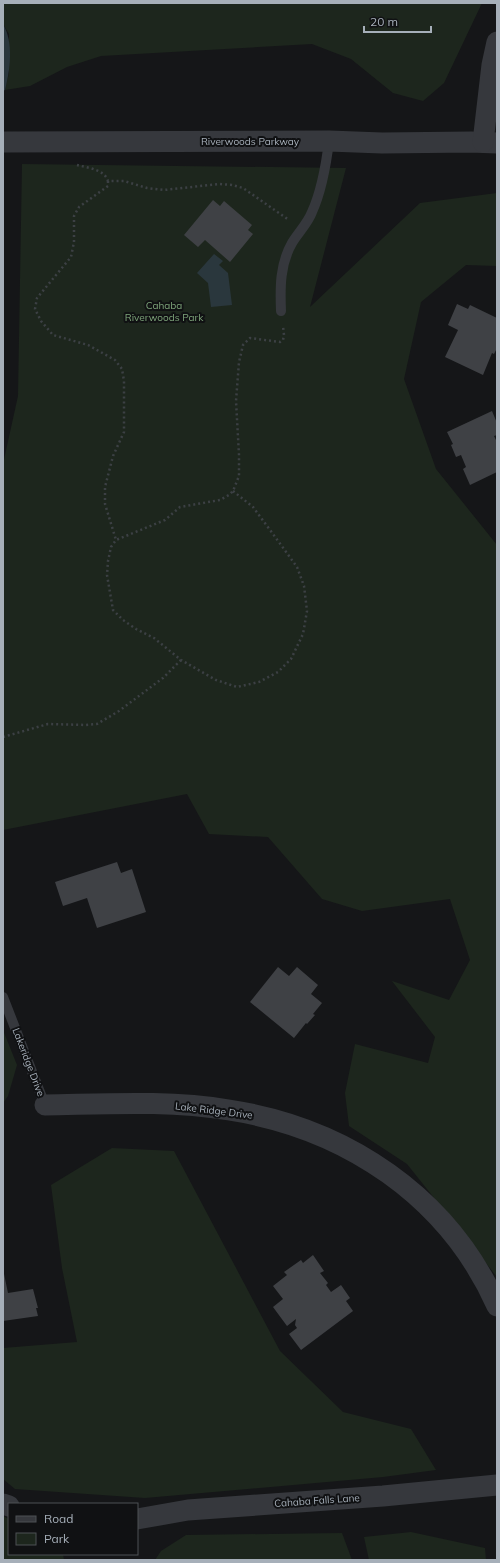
<svg xmlns="http://www.w3.org/2000/svg" width="500" height="1563" viewBox="0 0 500 1563" font-family="Mulish,sans-serif">
	<style>
		.green { fill: #1d261d }
		.water { fill: #2a373d }
		.building { fill: #3f4145 }
		.lines { fill: none; stroke-linecap: round; stroke-linejoin: round }
		.path { stroke: #3c4044; stroke-width: 2.5; stroke-dasharray: 2 3; stroke-linecap: butt }
		.lane { stroke: #36383d; stroke-width: 10 }
		.street { stroke: #36383d; stroke-width: 21 }
		.labels { text-anchor: middle; stroke-width: 4; stroke-linejoin: round; paint-order: stroke }
		.street-label { font-size: 10px; fill: #a6afb9; stroke: #101113 }
		.park-label { font-size: 10px; fill: #7fa67b; stroke: #101113 }
	</style>
	<rect width="100%" height="100%" fill="#151618"/>
	<!-- green -->
	<g class="green">
		<polygon points="3,3 482,3 444,83 423,101 393,93 351,59 312,44 101,56 67,67 30,86 5,90 9,73 9,34 3,24"/>
		<polygon points="22,164 346,168 310,307 420,203 497,193 497,266 466,265 421,302 404,379 436,469 497,545 497,1277 407,1164 349,1126 345,1093 355,1044 428,1063 435,1037 392,981 449,1000 470,960 450,899 362,911 322,899 268,837 209,834 187,794 3,830 3,464 18,396"/>
		<polygon points="3,1030 17,1065 8,1096 3,1103"/>
		<polygon points="112,1148 174,1151 280,1351 343,1412 411,1429 436,1470 383,1477 145,1498 15,1489 3,1479 3,1348 77,1342 62,1268 51,1185"/>
		<polygon points="3,1516 9,1519 9,1554 63,1554 64,1560 3,1560"/>
		<polygon points="411,1532 485,1548 486,1560 369,1560 364,1537"/>
		<polygon points="342,1533 352,1560 155,1560 161,1551 186,1535"/>
	</g>
	<!-- water -->
	<g class="water">
		<path d="M 3,24 C 14,43 10,70 5,90 L 3,91 Z"/>
		<polygon points="214,254 223,261 219,265 228,273 232,305 211,307 208,283 197,273"/>
	</g>
	<!-- building -->
	<g class="building">
		<polygon points="213,200 220,206 224,201 252,225 248,230 253,234 230,262 205,240 198,247 184,235"/>
		<polygon points="457,304 468,309 470,305 497,318 497,348 494,354 492,353 483,375 445,357 458,330 448,325"/>
		<polygon points="492,411 497,423 497,435 494,436 497,442 497,472 470,485 463,469 466,467 461,455 456,457 451,445 453,444 447,432"/>
		<polygon points="117,862 121,873 132,869 146,912 97,928 87,898 63,906 55,882"/>
		<polygon points="278,967 289,976 297,967 318,985 311,994 322,1003 313,1014 315,1015 307,1024 306,1023 294,1038 250,1002"/>
		<polygon points="313,1255 324,1271 320,1273 328,1283 326,1285 331,1292 341,1285 350,1298 346,1301 353,1311 301,1350 289,1334 297,1328 295,1325 296,1319 287,1326 273,1307 283,1299 273,1286 287,1275 284,1272 301,1260 303,1263"/>
		<polygon points="3,1269 8,1293 33,1289 38,1308 36,1308 38,1316 3,1321"/>
	</g>
	<g class="lines">
		<!-- path -->
		<g class="path">
			<path d="M 77,165 C 88,168 104,169 108,181 L 124,181 L 147,188 L 164,190 L 219,184 L 232,185 L 243,188 L 289,220"/>
			<polyline points="108,181 108,186 79,207 74,216 74,242 71,257 37,298 35,309 41,321 53,335 88,345 115,360 122,369 124,381 124,432 113,456 105,487 105,504 116,540"/>
			<polyline points="233,491 253,507 273,534 297,567 304,586 307,611 303,634 291,659 278,672 259,682 237,687 216,680 181,660 154,638 136,629 123,620 113,610 107,575 108,561 111,547 116,540 165,520 180,507 220,500 229,495 233,491 239,476 239,455 236,401 239,362 243,345 250,338 280,342 283,340 284,335 283,326"/>
			<polyline points="3,737 48,724 86,725 97,724 119,711 163,678 181,660"/>
		</g>
		<!-- lane -->
		<g class="lane">
			<path d="M 281,311 C 280,287 280,264 292,243 C 298,233 308,223 312,212 C 322,190 326,166 329,141"/>
			<polyline points="3,997 45,1105"/>
		</g>
		<!-- street -->
		<g class="street">
			<polyline points="3,142 329,141 382,143 471,142 497,143"/>
			<polyline points="483,142 492,65 497,42"/>
			<path d="M 45,1105 C 106,1104 168,1100 229,1110 C 346,1128 448,1196 497,1306"/>
			<polyline points="3,1504 9,1506"/>
			<polyline points="137,1519 188,1510 383,1496 497,1485"/>
		</g>
	</g>
	<g class="labels">
		<!-- street labels -->
		<g class="street-label">
			<text x="250" y="145">Riverwoods Parkway</text>
			<text transform="translate(29 1062) rotate(69)" y="4">Lakeridge Drive</text>
			<text transform="translate(214 1110) rotate(7)" y="4">Lake Ridge Drive</text>
			<text transform="translate(317 1500) rotate(-4)" y="4">Cahaba Falls Lane</text>
		</g>
		<!-- park labels -->
		<g class="park-label">
			<text x="164" y="309">Cahaba<tspan x="164" dy="12">Riverwoods Park</tspan></text>
		</g>
	</g>
	<!-- border -->
	<rect width="500" height="1563" fill="none" stroke="#a6afb9" stroke-width="8"/>
	<!-- legend -->
	<rect x="8" y="1503" width="130" height="52" fill="#101113" stroke="#4c5055"/>
	<rect x="16" y="1516" width="20" height="6" fill="#36383d" stroke="#4c5055"/>
	<text x="44" y="1523" font-size="12" fill="#a6afb9">Road</text>
	<rect x="16" y="1533" width="20" height="12" fill="#1d261d" stroke="#4c5055"/>
	<text x="44" y="1543" font-size="12" fill="#a6afb9">Park</text>
	<!-- scale -->
	<path d="M364 26v6h67v-6" fill="none" stroke="#a6afb9" stroke-width="2"/>
	<text x="370" y="26" font-size="12" fill="#a6afb9" stroke="#101113" stroke-width="3" paint-order="stroke">20 m</text>
</svg>
